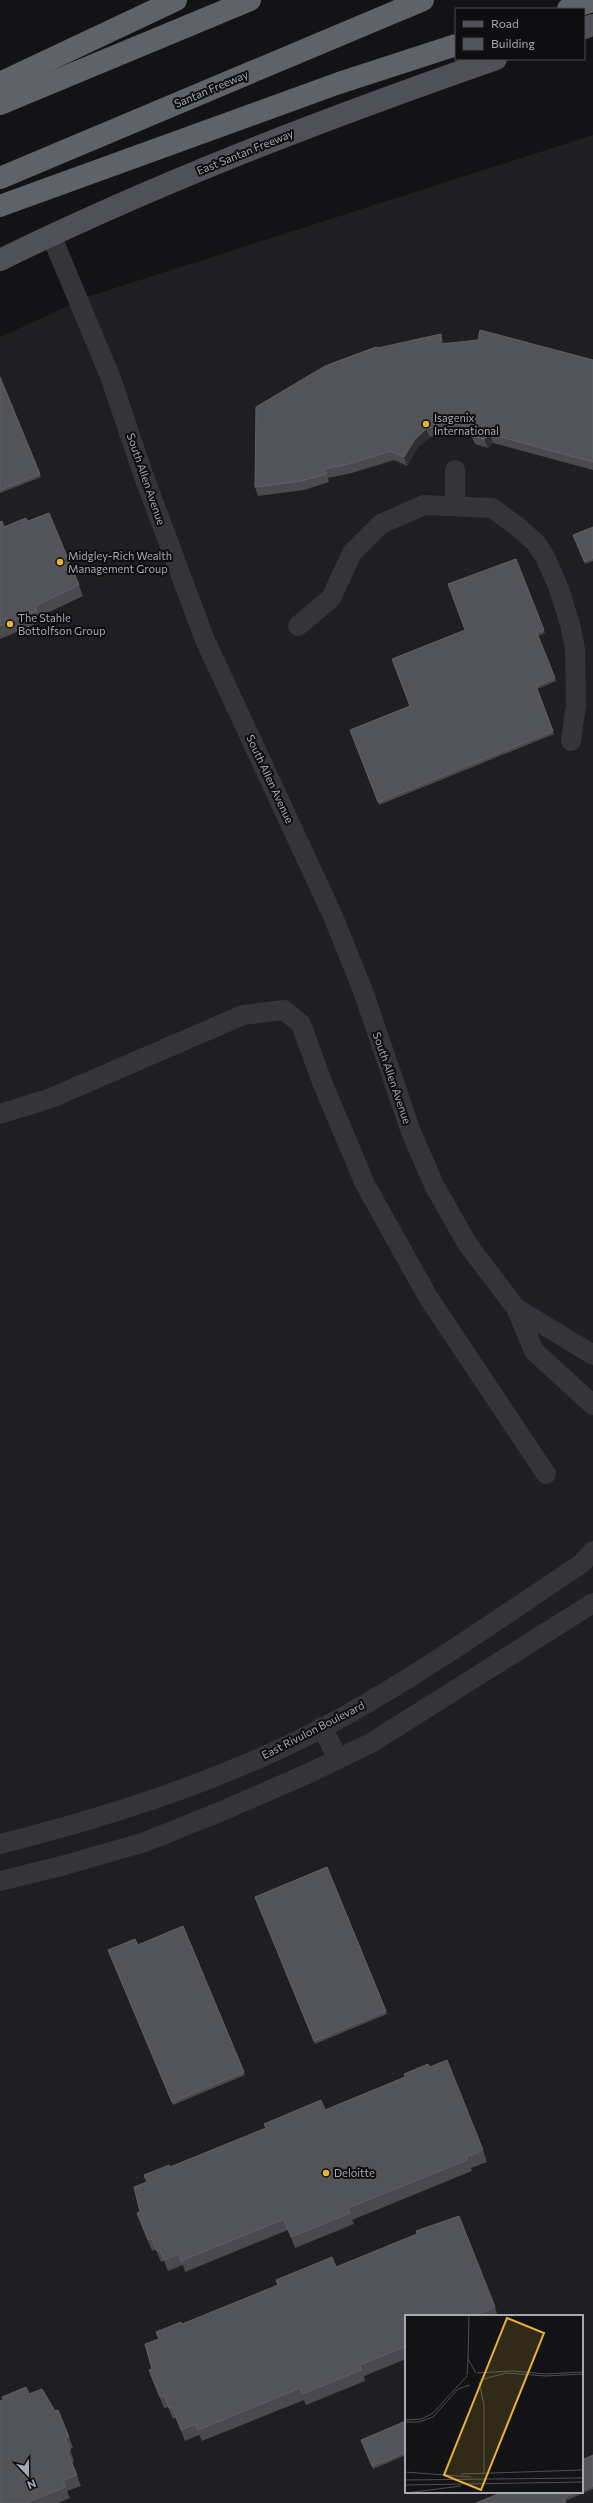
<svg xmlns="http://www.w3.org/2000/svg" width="593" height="2503" viewBox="0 0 593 2503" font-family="Commissioner,sans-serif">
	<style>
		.built { fill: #1f1f21; fill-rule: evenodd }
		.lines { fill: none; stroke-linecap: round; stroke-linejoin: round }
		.minor { stroke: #343439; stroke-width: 20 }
		.major { stroke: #505158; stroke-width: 22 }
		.highway { stroke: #606269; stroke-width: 22 }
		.wall { fill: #49494f }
		.shaded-wall { fill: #2f2f33 }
		.building { fill: #53545a; stroke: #606168 }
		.poi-dot { fill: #e7b238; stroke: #0e0d0f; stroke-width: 1.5 }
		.labels { text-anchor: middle; stroke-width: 4; stroke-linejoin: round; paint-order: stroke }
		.street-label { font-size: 11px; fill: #a5a9b4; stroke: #0e0d0f }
		.poi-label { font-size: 11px; fill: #a5a9b4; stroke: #0e0d0f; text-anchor: start }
		.inset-road { fill: none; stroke: #4d4e54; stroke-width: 1 }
		.view { fill: #e7b238; fill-opacity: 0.15; stroke: #e7b238; stroke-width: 2 }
		.inset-edge { fill: none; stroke: #a5a9b4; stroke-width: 2 }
	</style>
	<rect width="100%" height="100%" fill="#131214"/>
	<!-- built -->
	<path class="built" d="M 593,135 L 593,2503 L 0,2503 L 0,337 L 90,296 ZM 406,2316 L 582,2316 L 582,2492 L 406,2492 Z"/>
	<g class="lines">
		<!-- minor -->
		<g class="minor">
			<polyline points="51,235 110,376 143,474 205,640 332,914 362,988 411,1132 435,1187 468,1245 516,1308 534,1351 593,1405"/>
			<polyline points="455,506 455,470"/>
			<polyline points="298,626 331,598 352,553 381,524 424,505 492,508 518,527 536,543 545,557 558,586 570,624 575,649 576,705 571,741"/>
			<polyline points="0,1114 51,1098 243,1015 284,1010 301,1024 322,1082 365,1184 428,1297 546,1474"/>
			<polyline points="516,1308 593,1355"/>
			<polyline points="322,1727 338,1759"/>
			<path d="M 0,1844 C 119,1814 240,1775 348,1714 C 428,1669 504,1615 581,1564 L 593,1551"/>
			<polyline points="0,1881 65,1865 145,1842 222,1811 307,1774 371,1743 593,1603"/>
		</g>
		<!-- major -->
		<g class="major">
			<polyline points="584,28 593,25"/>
			<path d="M 0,260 C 161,181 327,118 496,59"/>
		</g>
		<!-- highway -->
		<g class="highway">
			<polyline points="568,9 593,1"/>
			<polyline points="0,83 176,0"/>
			<polyline points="0,104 250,0"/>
			<polyline points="0,178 423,0"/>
			<polyline points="0,206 339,83 456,45"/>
		</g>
	</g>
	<!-- wall -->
	<g class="wall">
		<polygon points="441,334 444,344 593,360 593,470 493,443 488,448 475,444 472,437 464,433 447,432 430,437 418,447 407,466 394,460 352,473 328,478 329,482 304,490 258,496 255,487 378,348"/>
		<polygon points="0,377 41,477 0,493"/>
		<polygon points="28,521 79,585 83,596 39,617 41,622 0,639 0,522 4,527"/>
		<polygon points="593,527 593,561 585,564 573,535"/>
		<polygon points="516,559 545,633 538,636 556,681 537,689 554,734 379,805 350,730 410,706 465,630"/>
		<polygon points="327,1867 387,2014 315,2044 255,1897"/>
		<polygon points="183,1926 245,2075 173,2105 108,1950 138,1945"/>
		<polygon points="430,2067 483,2150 487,2162 471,2168 472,2171 352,2220 354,2224 295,2248 288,2230 185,2272 183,2265 168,2271 164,2261 161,2262 156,2250 152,2251 137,2213 140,2212 170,2167 325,2110"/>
		<polygon points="336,2267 495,2307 498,2316 406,2316 406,2359 364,2376 365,2381 306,2405 304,2400 202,2441 199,2435 185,2441 176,2418 173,2419 168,2407 164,2408 149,2370 152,2369 182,2324"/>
		<polygon points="29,2394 69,2437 73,2448 70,2449 74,2462 72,2463 81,2486 67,2491 70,2498 58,2503 0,2503"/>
		<polygon points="406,2421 406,2455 373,2469 361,2440"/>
		<polygon points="593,2455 593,2489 565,2501 503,2492 582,2492 582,2460"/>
	</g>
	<!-- shaded-wall -->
	<g class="shaded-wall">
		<polygon points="441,334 444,342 444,353 441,344"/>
		<polygon points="426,429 430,437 418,447 407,466 404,457 415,439"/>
		<polygon points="490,434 493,443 488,448 484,439"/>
	</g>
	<!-- building -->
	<g class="building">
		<polygon points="480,330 593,360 593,462 490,434 484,439 472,436 473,430 461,425 444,423 426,429 415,439 404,457 390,451 349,464 324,469 326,474 301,481 255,487 256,407 325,366 376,347 378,348 441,334 441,344 478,340"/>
		<polygon points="0,377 40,474 0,490"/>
		<polygon points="49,513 79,585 35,606 37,611 0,626 0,522 2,521 4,527 26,518 28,521"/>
		<polygon points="593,527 593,558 584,561 573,535"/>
		<polygon points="516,559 544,630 537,633 555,678 536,686 553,731 378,802 350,730 410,706 392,659 465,630 448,584"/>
		<polygon points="327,1867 386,2011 314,2041 255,1897"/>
		<polygon points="183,1926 244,2072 172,2102 108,1950 135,1939 138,1945"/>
		<polygon points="447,2060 483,2150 466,2157 467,2160 348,2208 350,2213 291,2237 284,2219 181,2261 179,2254 164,2260 160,2250 157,2251 152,2239 148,2240 137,2213 140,2212 134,2187 147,2182 144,2175 169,2165 170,2167 266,2128 264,2124 321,2100 325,2110 405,2077 404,2074 428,2064 430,2067"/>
		<polygon points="459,2216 495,2307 478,2314 479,2316 406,2316 406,2346 360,2365 361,2370 302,2394 300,2388 198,2430 195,2424 181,2430 172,2407 169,2408 164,2395 160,2397 149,2370 152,2369 145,2344 159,2339 156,2332 181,2322 182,2324 278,2285 276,2280 332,2257 336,2267 417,2234 416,2231"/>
		<polygon points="26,2387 29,2394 42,2389 55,2411 58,2410 69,2437 65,2438 70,2450 67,2452 77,2475 63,2480 65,2487 26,2503 0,2503 0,2401 3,2400 2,2397"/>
		<polygon points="406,2421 406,2452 372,2466 361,2440"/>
		<polygon points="593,2455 593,2486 582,2490 582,2460"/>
		<polygon points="503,2492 578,2492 564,2498 566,2503 476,2503"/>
	</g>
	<!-- markers -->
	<g class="poi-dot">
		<circle cx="426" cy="424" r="4"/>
		<circle cx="60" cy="562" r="4"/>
		<circle cx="10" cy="624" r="4"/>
		<circle cx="326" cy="2173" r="4"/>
	</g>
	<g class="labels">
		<!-- street labels -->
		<g class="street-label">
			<text transform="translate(211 89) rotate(-23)" y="4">Santan Freeway</text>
			<text transform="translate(245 152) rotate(-22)" y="4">East Santan Freeway</text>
			<text transform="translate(146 479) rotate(71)" y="4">South Allen Avenue</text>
			<text transform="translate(270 779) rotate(65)" y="4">South Allen Avenue</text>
			<text transform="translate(392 1078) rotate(71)" y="4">South Allen Avenue</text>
			<text transform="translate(313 1730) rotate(-27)" y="4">East Rivulon Boulevard</text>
		</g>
		<!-- poi labels -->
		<g class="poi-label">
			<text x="434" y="422">Isagenix<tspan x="434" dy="13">International</tspan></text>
			<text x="68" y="560">Midgley-Rich Wealth<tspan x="68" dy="13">Management Group</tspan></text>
			<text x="18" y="622">The Stahle<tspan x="18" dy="13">Bottolfson Group</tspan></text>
			<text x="334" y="2177">Deloitte</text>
		</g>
	</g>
	<!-- overview -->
	<g transform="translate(405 2315)">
		<rect width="178" height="178" fill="#131214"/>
		<path class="inset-road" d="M 64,0 L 63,44 L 71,58M 72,58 L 108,56 L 141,59 L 178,57M 62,60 L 63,44M 75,65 L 101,58 L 141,61 L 178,59M 74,67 L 79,90 L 79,159M 0,105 L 17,104 L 28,98 L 62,61M 0,107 L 14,107 L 28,102 L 53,74 L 65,70M 0,157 L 66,162M 56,159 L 178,155M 0,165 L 178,163M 0,170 L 178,167M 1,178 L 56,171"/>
		<path class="view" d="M 102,3 L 139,18 L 76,175 L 39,160 Z"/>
		<rect width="178" height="178" class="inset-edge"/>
	</g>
	<!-- legend -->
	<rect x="455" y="8" width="130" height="52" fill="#0e0d0f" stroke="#4a4b51"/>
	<rect x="463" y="21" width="20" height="6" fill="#505158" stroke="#4a4b51"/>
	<text x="491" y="28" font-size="12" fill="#a5a9b4">Road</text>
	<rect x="463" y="38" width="20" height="12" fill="#53545a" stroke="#4a4b51"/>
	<text x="491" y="48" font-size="12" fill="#a5a9b4">Building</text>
	<!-- north arrow -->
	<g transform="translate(28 2475) rotate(158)" stroke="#0e0d0f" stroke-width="3" paint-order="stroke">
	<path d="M0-3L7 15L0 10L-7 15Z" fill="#a5a9b4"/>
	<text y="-6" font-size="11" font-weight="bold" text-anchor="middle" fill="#a5a9b4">N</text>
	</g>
</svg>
